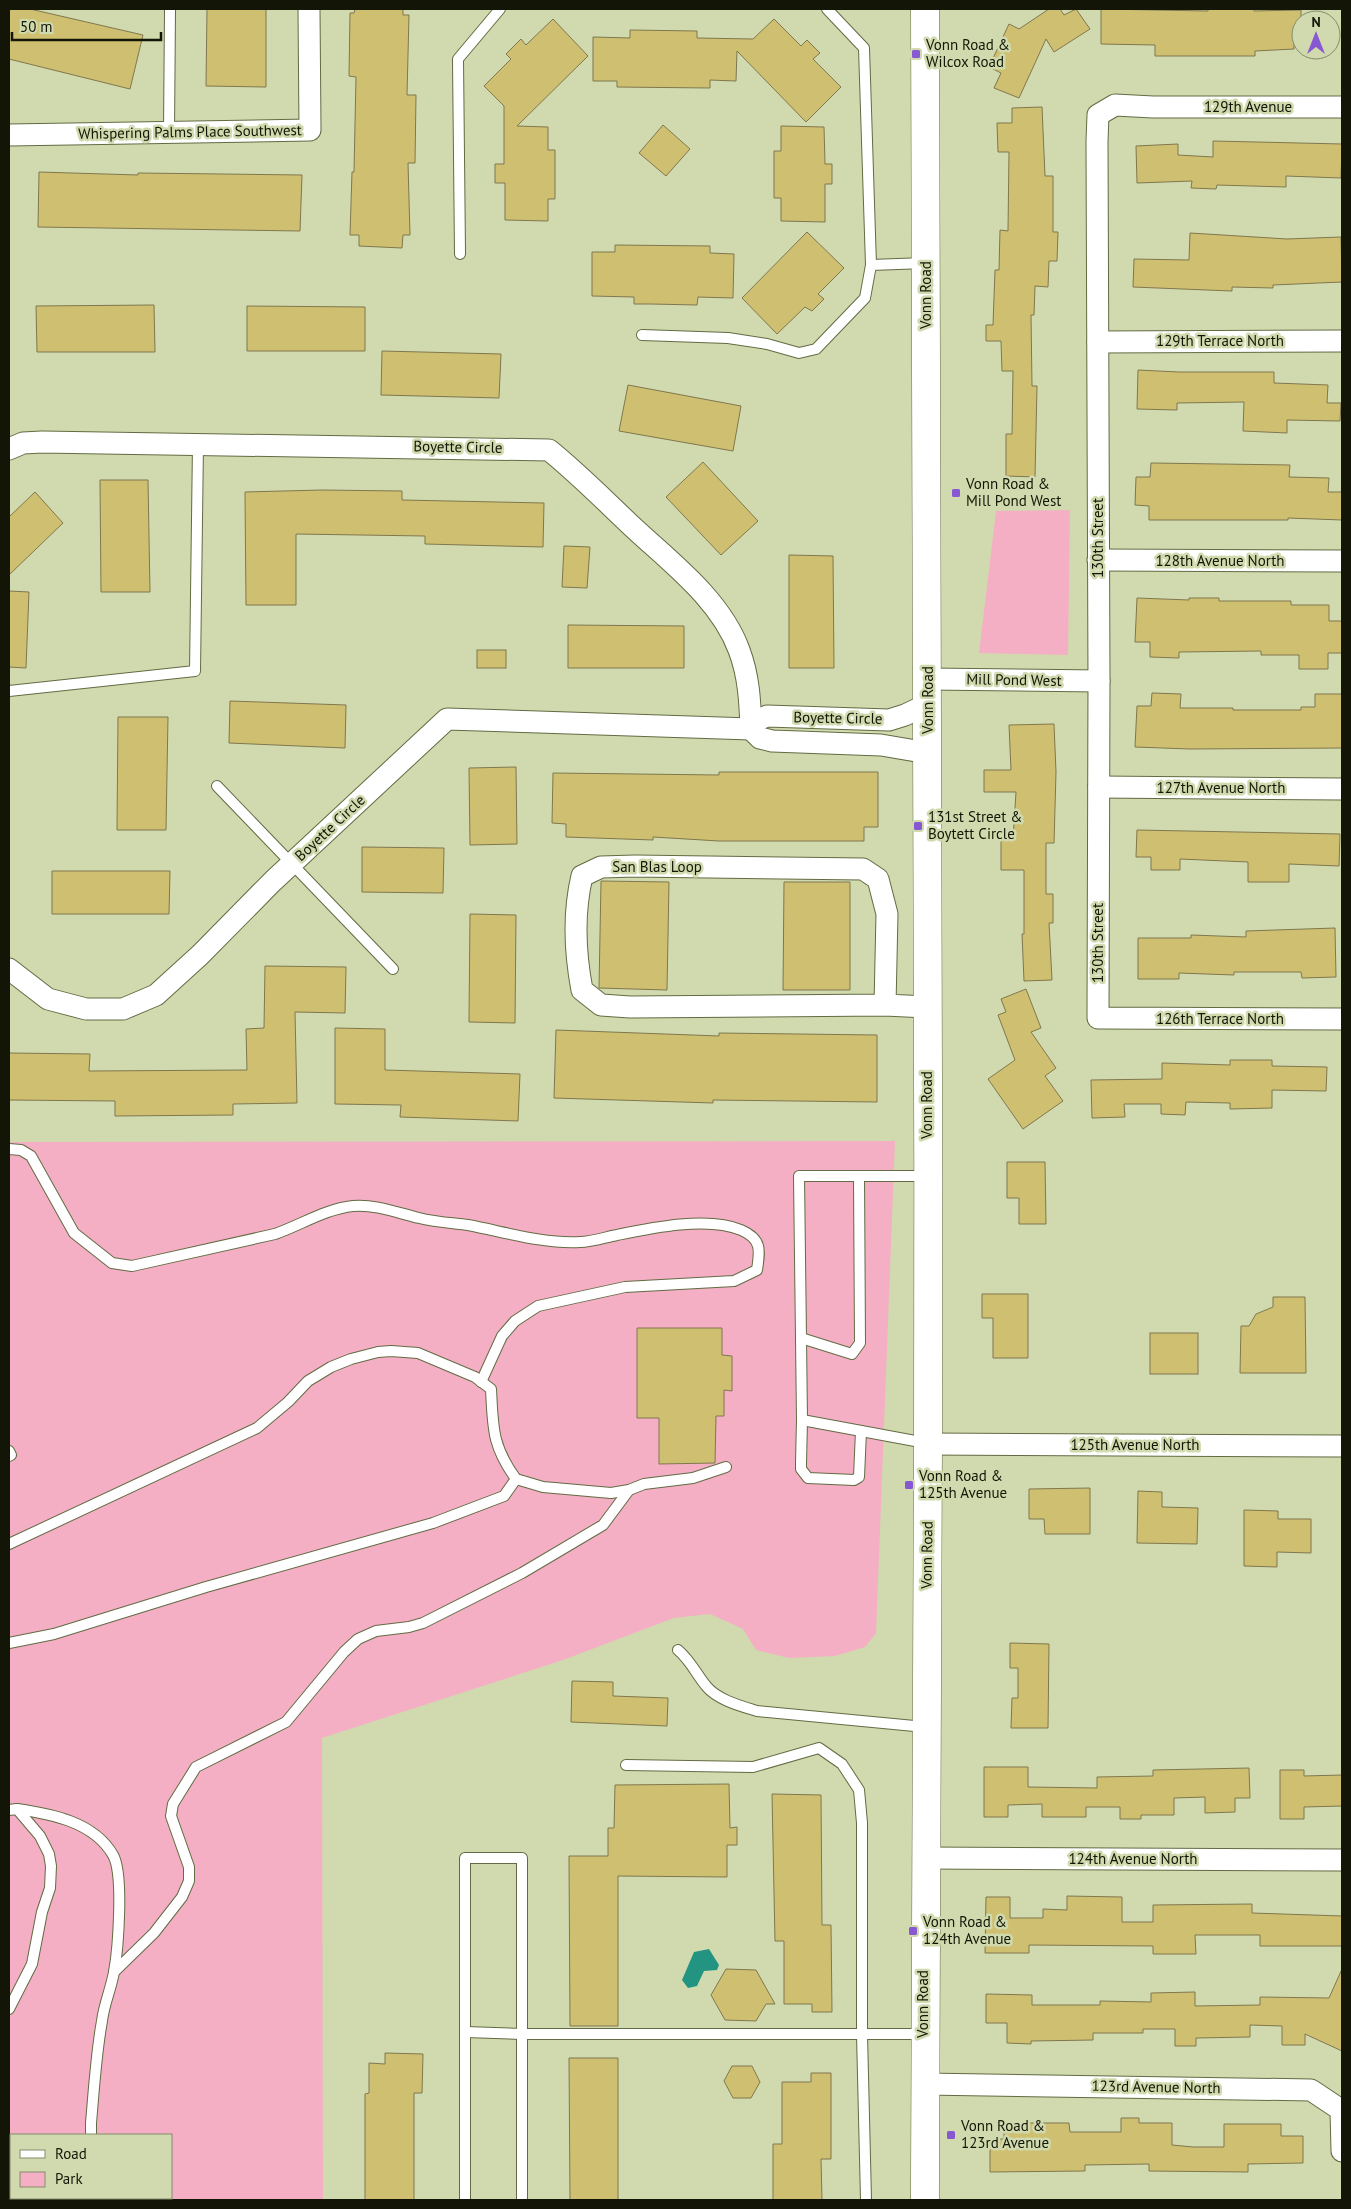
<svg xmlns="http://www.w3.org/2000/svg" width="1351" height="2209" viewBox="0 0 1351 2209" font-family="'PT Sans',sans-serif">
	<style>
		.green { fill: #f5afc5; fill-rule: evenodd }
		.water { fill: #239481 }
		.building { fill: #cfc071; stroke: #80774e }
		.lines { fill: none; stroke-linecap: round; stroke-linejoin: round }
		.lane-casing { stroke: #626b43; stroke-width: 12 }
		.street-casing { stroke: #626b43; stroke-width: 23 }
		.secondary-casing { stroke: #626b43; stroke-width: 29 }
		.lane { stroke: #fff; stroke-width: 10 }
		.street { stroke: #fff; stroke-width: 21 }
		.secondary { stroke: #fff; stroke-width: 28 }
		.poi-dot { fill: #8758d1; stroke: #d0daae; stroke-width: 2 }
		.labels { text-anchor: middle; stroke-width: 5; stroke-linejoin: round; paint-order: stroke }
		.poi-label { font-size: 15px; fill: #131606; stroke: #d0daae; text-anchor: start }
		.street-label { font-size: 15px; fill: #131606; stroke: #d0daae }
	</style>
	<rect width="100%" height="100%" fill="#d0daae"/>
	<!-- green -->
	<g class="green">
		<polygon points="1070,510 1068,655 979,653 996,511"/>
		<path d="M 895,1141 L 876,1633 L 865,1647 L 835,1656 L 789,1658 L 756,1650 L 743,1629 L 710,1614 L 674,1618 L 563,1660 L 322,1738 L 323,2200 L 9,2200 L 9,1142 ZM 11,2135 L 171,2135 L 171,2198 L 11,2198 Z"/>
	</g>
	<!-- water -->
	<polygon class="water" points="709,1949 719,1965 717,1970 704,1971 697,1986 688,1988 682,1980 694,1952"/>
	<!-- building -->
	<g class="building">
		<polygon points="9,9 30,9 143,35 130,89 9,59"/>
		<polygon points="207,9 266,9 266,87 206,86"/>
		<polygon points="355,9 403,9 403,15 409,15 407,95 416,95 415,163 408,163 410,235 403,235 402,248 359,246 359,235 350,235 352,172 354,172 356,77 349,76 350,13 354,13"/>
		<polygon points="1049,9 1060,9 1064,15 1076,9 1090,29 1054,52 1046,39 1019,98 994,88 1001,73 989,67 1009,24 1019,29"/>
		<polygon points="1101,9 1208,11 1208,9 1254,9 1254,11 1301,10 1301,36 1294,36 1294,49 1255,51 1255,56 1155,56 1155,45 1101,44"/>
		<polygon points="553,19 588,56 517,126 548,127 548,150 555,150 555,199 548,199 548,221 505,220 505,183 495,183 495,164 504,164 504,106 484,86 511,59 506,54 521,39 526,45"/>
		<polygon points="774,19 801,46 807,40 820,53 813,59 841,87 806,122 737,51 736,81 710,80 710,88 617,87 617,81 593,81 593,37 630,38 630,30 697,31 697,38 753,39"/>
		<polygon points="1042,107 1045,176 1053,176 1053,232 1058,232 1057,261 1049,261 1048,287 1035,286 1034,315 1031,315 1032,386 1037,386 1035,477 1006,476 1006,434 1012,434 1013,371 1002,371 1001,341 986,341 986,325 993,325 995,270 999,270 1000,230 1008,231 1009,152 998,152 997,123 1012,123 1012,108"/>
		<polygon points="663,125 690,149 666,176 639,153"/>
		<polygon points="781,126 824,127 825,164 832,164 832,184 825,184 825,222 781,221 781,198 774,198 774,151 781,151"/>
		<polygon points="1213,141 1342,144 1341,178 1286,176 1286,187 1217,185 1216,189 1191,188 1192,181 1137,183 1136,146 1178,144 1178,155 1213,157"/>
		<polygon points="39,172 138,175 138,173 302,175 300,231 38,227"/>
		<polygon points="807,232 844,268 818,294 824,299 812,311 805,307 777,334 742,298"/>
		<polygon points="1190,233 1287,239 1341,237 1342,282 1273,285 1273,288 1232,287 1232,291 1133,287 1134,259 1189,260"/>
		<polygon points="615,245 710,246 710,253 734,254 733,298 698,297 697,305 651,304 634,304 634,297 592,296 592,252 615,252"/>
		<polygon points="154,305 155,352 37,352 36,306"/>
		<polygon points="247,306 365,307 365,351 247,351"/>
		<polygon points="382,351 501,354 499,398 381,395"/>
		<polygon points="1138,370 1179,372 1274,372 1274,383 1328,385 1327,403 1341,403 1340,421 1287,420 1287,433 1243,431 1244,402 1177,403 1177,410 1137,409"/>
		<polygon points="628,385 741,406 733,451 619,431"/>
		<polygon points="703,462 758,521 721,555 666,497"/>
		<polygon points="1151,463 1290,465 1289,477 1329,478 1328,492 1342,492 1342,520 1288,518 1288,520 1149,520 1149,506 1135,505 1136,477 1150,477"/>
		<polygon points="100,480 148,480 150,592 101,592"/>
		<polygon points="322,490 402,491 402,500 544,503 543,547 425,544 425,536 296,534 296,605 246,605 245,492"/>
		<polygon points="35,492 63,523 9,575 9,517"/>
		<polygon points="564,546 590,547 587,588 562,587"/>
		<polygon points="789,555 833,556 834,668 789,668"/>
		<polygon points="9,591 29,592 26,668 9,667"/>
		<polygon points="1137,598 1189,600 1189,598 1219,598 1219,601 1291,601 1291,605 1329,605 1329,621 1342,621 1342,653 1328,653 1328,669 1299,669 1299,655 1261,655 1261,651 1179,652 1179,658 1150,657 1150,642 1135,642"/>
		<polygon points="568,625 684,626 684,668 568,668"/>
		<rect x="477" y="650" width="29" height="18"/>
		<polygon points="1152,693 1181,694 1180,708 1233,708 1233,710 1301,710 1301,707 1315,707 1315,694 1342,694 1342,748 1190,749 1135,747 1137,706 1151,706"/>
		<polygon points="230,701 346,705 345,748 229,743"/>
		<polygon points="118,717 168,717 166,830 117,830"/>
		<polygon points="1054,724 1056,772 1054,843 1046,843 1046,894 1053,894 1053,923 1049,923 1052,980 1024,981 1022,934 1024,934 1024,870 1001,870 1001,840 1013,840 1016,792 984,792 984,770 1011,770 1009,725"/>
		<polygon points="516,767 517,844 470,845 469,768"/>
		<polygon points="719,772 878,772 878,827 864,827 864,841 719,841 653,837 653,840 566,837 566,824 552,823 553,773 719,775"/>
		<polygon points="1137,830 1340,834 1339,866 1289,864 1289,882 1248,882 1248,862 1180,859 1180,870 1151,870 1151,857 1136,857"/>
		<polygon points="362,847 444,848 443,893 362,892"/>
		<polygon points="52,871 170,871 169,914 52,914"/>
		<polygon points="601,881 669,882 667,990 599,988"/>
		<polygon points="784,882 850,882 850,990 783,990"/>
		<polygon points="470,914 516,915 515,1023 469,1022"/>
		<polygon points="1335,928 1336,977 1302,978 1301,972 1234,972 1234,975 1179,973 1179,979 1138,979 1138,938 1191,938 1191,935 1246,937 1246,931"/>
		<polygon points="265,966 346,967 345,1013 295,1012 297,1103 233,1104 233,1115 115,1116 115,1101 9,1100 9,1053 90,1054 89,1071 247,1070 246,1029 264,1028"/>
		<polygon points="1026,989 1041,1028 1031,1032 1056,1068 1045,1076 1063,1101 1023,1129 988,1079 1015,1060 998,1015 1006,1012 1001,999"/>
		<polygon points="335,1028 385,1029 385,1070 520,1074 518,1121 400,1117 401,1105 335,1104"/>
		<polygon points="556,1030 719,1036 719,1033 877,1035 877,1102 713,1100 713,1103 554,1098"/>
		<polygon points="1230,1060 1272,1060 1272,1066 1327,1067 1326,1091 1272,1090 1272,1108 1230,1109 1230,1103 1186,1102 1185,1115 1161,1114 1161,1104 1124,1104 1125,1117 1092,1118 1091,1080 1162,1079 1162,1063 1230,1065"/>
		<polygon points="1007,1162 1045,1162 1046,1224 1019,1224 1019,1198 1007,1198"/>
		<polygon points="982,1294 1028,1294 1028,1358 993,1358 993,1318 982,1318"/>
		<polygon points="1273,1297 1305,1297 1306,1373 1240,1373 1241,1326 1249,1326 1256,1314 1273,1307"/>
		<polygon points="637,1328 722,1328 722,1355 732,1356 732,1391 724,1390 724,1416 716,1416 715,1463 659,1464 659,1418 637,1418"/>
		<rect x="1150" y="1333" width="48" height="41"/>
		<polygon points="1090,1488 1090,1534 1045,1534 1044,1519 1029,1519 1029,1489"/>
		<polygon points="1138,1491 1162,1492 1162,1507 1198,1508 1197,1544 1137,1543"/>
		<polygon points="1244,1510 1278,1511 1278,1519 1311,1519 1311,1553 1277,1552 1277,1567 1244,1566"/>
		<polygon points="1010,1643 1049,1644 1048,1728 1011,1728 1012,1698 1018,1698 1018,1668 1010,1668"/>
		<polygon points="572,1681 613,1682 613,1696 668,1698 667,1726 571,1722"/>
		<polygon points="984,1767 1028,1767 1028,1787 1097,1788 1097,1777 1153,1776 1153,1770 1249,1768 1250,1798 1235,1798 1235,1812 1205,1813 1205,1797 1174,1798 1174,1815 1141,1815 1141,1819 1120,1819 1120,1807 1086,1807 1086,1817 1042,1817 1042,1804 1008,1805 1008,1817 984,1817"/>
		<polygon points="1280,1770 1304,1770 1304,1776 1342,1775 1342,1806 1304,1807 1304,1819 1280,1819"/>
		<polygon points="729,1784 730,1828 737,1827 737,1845 727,1845 727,1877 618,1876 618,2026 570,2026 569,1856 608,1856 608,1828 614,1828 615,1785"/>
		<polygon points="772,1794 821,1795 822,1925 831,1925 832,2012 812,2012 812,2004 784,2004 784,1941 775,1941"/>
		<polygon points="1067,1896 1122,1897 1122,1922 1153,1922 1153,1905 1252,1904 1252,1913 1342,1916 1342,1946 1260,1946 1260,1935 1195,1935 1196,1954 1153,1954 1153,1946 1029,1945 1029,1953 985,1953 986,1897 1010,1897 1010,1918 1043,1918 1043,1909 1067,1910"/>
		<polygon points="726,1969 756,1970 775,2004 766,2004 756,2021 725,2020 711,1995"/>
		<polygon points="1342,1969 1342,2051 1305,2034 1305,2045 1282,2045 1282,2026 1250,2025 1250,2037 1196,2038 1196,2046 1175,2046 1175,2029 1143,2029 1143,2033 1093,2033 1093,2040 1031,2041 1031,2044 1007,2043 1007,2023 986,2023 986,1994 1032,1995 1032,2005 1100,2005 1100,2001 1151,2002 1151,1993 1195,1992 1195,2006 1260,2005 1260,1997 1329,1998"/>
		<polygon points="385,2053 423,2054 422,2093 414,2093 414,2200 365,2200 365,2094 369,2093 369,2063 385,2064"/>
		<polygon points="569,2058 618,2058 618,2200 570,2200"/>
		<polygon points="732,2066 752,2066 760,2082 751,2098 733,2098 724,2081"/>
		<polygon points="811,2073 831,2073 831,2159 821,2159 822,2200 773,2200 773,2144 782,2144 782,2082 811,2082"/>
		<polygon points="1121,2118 1139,2118 1139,2123 1172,2123 1172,2145 1193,2147 1224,2147 1224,2124 1281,2124 1281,2136 1303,2136 1303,2163 1248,2164 1248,2172 1149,2171 1149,2164 1085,2165 1085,2171 990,2172 990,2139 1004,2139 1004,2123 1069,2123 1070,2132 1121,2132"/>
	</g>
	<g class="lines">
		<!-- lane casing -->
		<g class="lane-casing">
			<g id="lane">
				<polyline points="827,9 864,48 871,265"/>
				<polyline points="169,132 170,9"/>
				<polyline points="460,254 458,59 500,9"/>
				<polyline points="642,335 728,338 767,344 799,353 816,349 865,298 871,265 925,263"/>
				<polyline points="9,691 195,671 198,444"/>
				<polyline points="217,786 393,969"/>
				<path d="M 9,1149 L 21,1150 L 31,1156 L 74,1233 L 112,1263 L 132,1266 L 275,1234 C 301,1225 325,1209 353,1206 C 375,1204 398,1213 419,1218 C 435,1222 452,1223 468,1225 C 505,1232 543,1244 580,1242 C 592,1242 606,1237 617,1235 C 651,1228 708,1216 741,1230 C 762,1239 760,1250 757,1270 L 734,1281 L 625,1287 L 538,1306 L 515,1321 L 502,1336 L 481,1382"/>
				<polyline points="926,1176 799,1176 802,1420 926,1443"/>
				<polyline points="801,1338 852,1354 860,1343 859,1176"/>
				<polyline points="802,1420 801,1463 801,1469 808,1478 854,1480 859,1477 861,1431"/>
				<polyline points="9,1451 11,1455 9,1456"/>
				<path d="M 9,1544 L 257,1428 L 288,1402 L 308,1381 L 331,1367 L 351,1359 L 378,1352 L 391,1351 L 418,1353 L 475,1377 L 491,1389 C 493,1428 492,1446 516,1479 L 543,1487 L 611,1493 L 629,1490 L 644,1484 L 693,1478 L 726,1467"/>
				<polyline points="9,1643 54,1634 206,1587 433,1523 504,1496 516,1479"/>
				<path d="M 678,1650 C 691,1661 696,1674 707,1687 C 718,1700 741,1706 757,1711 L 925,1727"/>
				<polyline points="626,1765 753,1767 819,1748 842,1764 859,1790 862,1823 862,2034 866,2200"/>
				<path d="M 17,1809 C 52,1814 94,1822 113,1855 C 124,1874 118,1950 114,1972 C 111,1989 104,2004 102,2021 C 96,2054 94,2089 91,2123 L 91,2135"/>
				<polyline points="9,1810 17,1809 40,1836 49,1854 51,1866 50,1888 42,1912 32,1964 9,2009"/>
				<polyline points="114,1972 154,1933 182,1897 189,1881 189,1867 171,1816 173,1804 196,1767 286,1722 344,1652 358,1639 376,1631 409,1627 423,1623 522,1573 603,1525 629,1490"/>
				<polyline points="465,2032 522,2034 923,2034"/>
				<polyline points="94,2198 94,2200"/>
				<polyline points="465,2200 465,1858 522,1858 522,2200"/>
			</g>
		</g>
		<!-- street casing -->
		<g class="street-casing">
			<g id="street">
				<polyline points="1342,107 1153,107 1115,105 1098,115 1097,141 1099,681 1098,1018 1342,1019"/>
				<polyline points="9,135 310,130 309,9"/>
				<polyline points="1098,342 1342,341"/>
				<path d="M 9,449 L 23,443 L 42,442 L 549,450 C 580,475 607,503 636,530 C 674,565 721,601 739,650 C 749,676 750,702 751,729 L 447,719 L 273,881 L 200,955 L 156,995 L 123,1009 L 86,1009 L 48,999 L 9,969"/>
				<polyline points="1098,560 1342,561"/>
				<polyline points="928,679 1099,681"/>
				<polyline points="928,753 881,745 772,741 760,738 751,729 758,720 767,716 889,720 905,715 928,704"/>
				<polyline points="1099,787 1342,789"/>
				<path d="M 885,1005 L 887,914 L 878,879 L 863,869 L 635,866 L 601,867 L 582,876 C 573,914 575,953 582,990 L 601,1005 L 630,1007 L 885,1005 L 927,1007"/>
				<polyline points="928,1444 1342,1446"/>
				<polyline points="924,1858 1342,1860"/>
				<polyline points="924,2084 1311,2090 1341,2110 1342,2151"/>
			</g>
		</g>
		<!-- secondary casing -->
		<g class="secondary-casing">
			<path id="secondary" d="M 925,2200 C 924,1947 927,1694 928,1440 C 929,963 927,486 925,9"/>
		</g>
		<!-- lane -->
		<use href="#lane" class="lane"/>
		<!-- street -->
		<use href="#street" class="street"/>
		<!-- secondary -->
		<use href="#secondary" class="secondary"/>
	</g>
	<!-- markers -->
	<g class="poi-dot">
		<rect x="911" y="49" width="10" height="10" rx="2.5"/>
		<rect x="951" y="488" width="10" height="10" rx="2.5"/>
		<rect x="913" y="821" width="10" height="10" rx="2.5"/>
		<rect x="904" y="1480" width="10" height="10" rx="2.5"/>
		<rect x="908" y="1926" width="10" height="10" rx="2.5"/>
		<rect x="946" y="2130" width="10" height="10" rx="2.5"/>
	</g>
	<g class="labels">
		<!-- poi labels -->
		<g class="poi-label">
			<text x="926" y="50">Vonn Road &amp;<tspan x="926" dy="17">Wilcox Road</tspan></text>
			<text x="966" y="489">Vonn Road &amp;<tspan x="966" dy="17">Mill Pond West</tspan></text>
			<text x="928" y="822">131st Street &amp;<tspan x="928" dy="17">Boytett Circle</tspan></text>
			<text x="919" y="1481">Vonn Road &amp;<tspan x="919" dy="17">125th Avenue</tspan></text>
			<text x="923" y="1927">Vonn Road &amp;<tspan x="923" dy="17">124th Avenue</tspan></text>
			<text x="961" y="2131">Vonn Road &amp;<tspan x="961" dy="17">123rd Avenue</tspan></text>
		</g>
		<!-- street labels -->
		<g class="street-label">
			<text x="1248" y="112">129th Avenue</text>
			<text transform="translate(190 132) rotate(-1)" y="5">Whispering Palms Place Southwest</text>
			<text transform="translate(926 295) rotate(-90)" y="5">Vonn Road</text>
			<text x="1220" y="346">129th Terrace North</text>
			<text transform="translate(458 447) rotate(1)" y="5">Boyette Circle</text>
			<text transform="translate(1098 538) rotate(-90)" y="5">130th Street</text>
			<text x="1220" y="566">128th Avenue North</text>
			<text transform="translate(1014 680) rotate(1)" y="5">Mill Pond West</text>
			<text transform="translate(928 700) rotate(-90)" y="5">Vonn Road</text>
			<text transform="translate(838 718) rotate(1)" y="5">Boyette Circle</text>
			<text x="1221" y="793">127th Avenue North</text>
			<text transform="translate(330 828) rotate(-43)" y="5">Boyette Circle</text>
			<text x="657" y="872">San Blas Loop</text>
			<text transform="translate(1098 943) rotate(-90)" y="5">130th Street</text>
			<text x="1220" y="1024">126th Terrace North</text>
			<text transform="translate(927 1105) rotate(-90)" y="5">Vonn Road</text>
			<text x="1135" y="1450">125th Avenue North</text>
			<text transform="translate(927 1555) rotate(-89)" y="5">Vonn Road</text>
			<text x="1133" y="1864">124th Avenue North</text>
			<text transform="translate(923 2004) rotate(-90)" y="5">Vonn Road</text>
			<text transform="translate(1156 2087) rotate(1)" y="5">123rd Avenue North</text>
		</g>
	</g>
	<!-- border -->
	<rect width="1351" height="2209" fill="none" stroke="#131606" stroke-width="20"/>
	<!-- legend -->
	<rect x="10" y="2134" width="162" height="65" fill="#d0daae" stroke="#848c6b"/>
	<rect x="20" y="2150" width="25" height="8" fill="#ffffff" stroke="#848c6b"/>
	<text x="55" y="2159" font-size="15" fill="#131606">Road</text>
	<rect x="20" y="2172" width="25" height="15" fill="#f5afc5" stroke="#848c6b"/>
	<text x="55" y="2184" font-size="15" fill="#131606">Park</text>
	<!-- north arrow -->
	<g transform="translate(1316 35)"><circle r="24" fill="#d0daae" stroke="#848c6b"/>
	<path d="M0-4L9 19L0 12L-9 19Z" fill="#8758d1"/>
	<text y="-8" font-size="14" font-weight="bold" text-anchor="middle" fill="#131606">N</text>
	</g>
	<!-- scale -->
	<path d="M12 32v8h149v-8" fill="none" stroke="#131606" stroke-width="2.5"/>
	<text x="20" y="32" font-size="15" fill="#131606" stroke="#d0daae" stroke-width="4" paint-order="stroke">50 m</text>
</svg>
